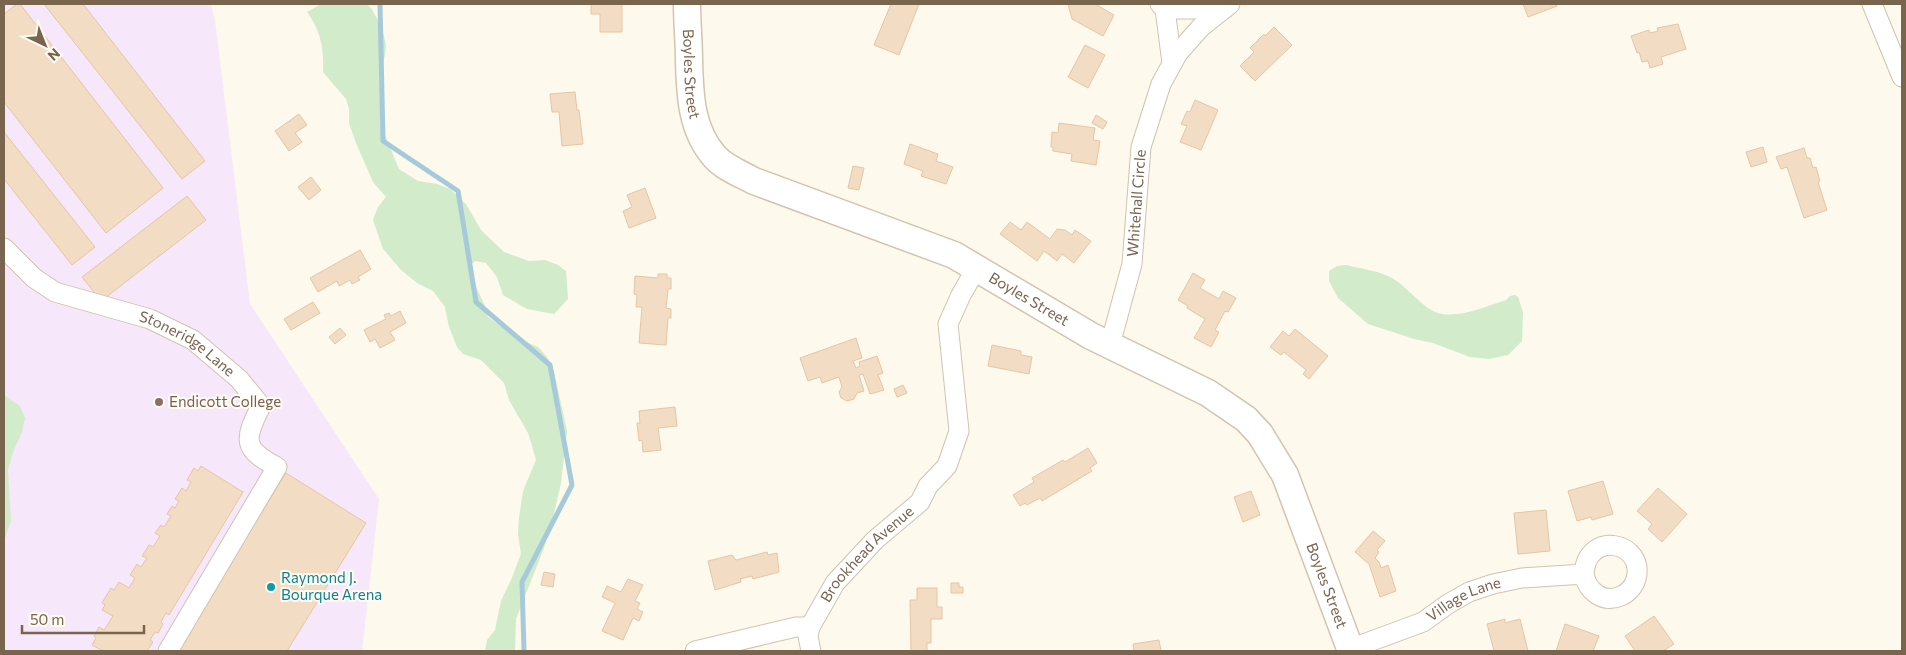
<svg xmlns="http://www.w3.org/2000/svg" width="1906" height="655" viewBox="0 0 1906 655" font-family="Commissioner,sans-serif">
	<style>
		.education { fill: #f6e8fa }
		.green { fill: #d2ebca }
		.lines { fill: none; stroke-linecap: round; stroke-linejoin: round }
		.stream { stroke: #a6cad9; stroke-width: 5 }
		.building { fill: #f2ddc4; stroke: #e5c6a4 }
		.street-casing { stroke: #d0c3b0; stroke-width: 21 }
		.secondary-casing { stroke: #d3c4af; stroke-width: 29 }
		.street { stroke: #fff; stroke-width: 19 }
		.secondary { stroke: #fff; stroke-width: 26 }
		.education-dot { fill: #8d6e63; stroke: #fffcf3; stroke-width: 2 }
		.culture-dot { fill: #0f9aa8; stroke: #fffcf3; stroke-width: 2 }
		.labels { text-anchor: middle; stroke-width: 4; stroke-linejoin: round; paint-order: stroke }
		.street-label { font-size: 15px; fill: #79644e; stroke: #fffcf3 }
		.education-label { font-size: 15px; fill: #785e54; stroke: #fffcf3; text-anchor: start }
		.culture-label { font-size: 15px; fill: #0d838f; stroke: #fffcf3; text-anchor: start }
	</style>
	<rect width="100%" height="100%" fill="#fdf9ec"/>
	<!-- education -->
	<polygon class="education" points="4,4 211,4 215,20 250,304 379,499 362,651 4,651"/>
	<!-- green -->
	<g class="green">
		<path d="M 321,4 L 367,4 L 371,8 L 382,27 L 386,45 L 385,55 L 379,79 L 384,91 L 382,104 L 385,135 L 399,169 L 418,181 L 437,184 L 450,189 L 466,204 L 481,230 L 504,252 L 529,261 L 545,260 L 558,265 L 566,271 L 568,299 L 554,314 L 527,309 L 503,295 L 497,277 L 486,263 L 475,261 L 469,267 L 471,276 L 484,304 L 488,317 L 517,338 L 538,347 L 547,357 L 554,371 L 567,431 L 561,483 L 552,522 L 544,548 L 516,619 L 515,651 L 485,651 L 487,640 L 495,630 L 501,601 L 511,580 L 521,554 L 518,534 L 519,518 L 523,491 L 536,460 L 533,449 L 528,433 L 509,400 L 504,383 L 481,360 L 463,354 L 457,347 L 449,327 L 445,307 L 433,291 L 417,283 L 401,270 L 383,249 L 373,220 L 378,207 L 386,197 L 373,182 L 356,143 L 349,123 L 349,109 L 346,99 L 323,72 C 324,49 321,31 307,12 Z"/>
		<path d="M 1347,265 C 1362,269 1379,271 1392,278 C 1407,286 1425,312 1442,314 C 1464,317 1486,306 1506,300 L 1510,296 L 1515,295 L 1518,297 L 1523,312 L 1522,341 L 1508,355 L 1489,359 L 1470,357 L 1433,343 L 1414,339 L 1368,324 L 1338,298 L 1329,281 L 1329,271 L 1337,266 Z"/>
		<polygon points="4,395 20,406 25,418 22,432 13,452 8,470 11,521 4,541"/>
	</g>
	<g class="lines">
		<!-- stream -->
		<polyline class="stream" points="380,4 383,141 458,191 476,302 550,365 572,485 522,582 524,651"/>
	</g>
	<!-- building -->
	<g class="building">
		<polygon points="17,4 20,4 163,188 106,233 4,102 4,14"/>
		<polygon points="44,4 83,4 205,161 182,179"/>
		<polygon points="591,4 622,4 622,32 600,32 600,14 591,14"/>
		<polygon points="891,4 919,4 899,55 874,45"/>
		<polygon points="1068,4 1095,4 1114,15 1103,36 1072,19"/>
		<polygon points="1523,4 1556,4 1557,6 1528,17"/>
		<polygon points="1678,24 1686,49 1661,57 1663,64 1650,68 1648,61 1642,62 1639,52 1637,53 1631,36 1649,30 1650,33 1658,31 1657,28"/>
		<polygon points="1274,27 1292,45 1255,81 1240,66 1254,52 1250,48 1264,34 1265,36"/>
		<polygon points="1085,45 1105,55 1088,88 1068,77"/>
		<polygon points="575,92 577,110 579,110 583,144 562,146 559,112 552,112 550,94"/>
		<polygon points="1195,100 1218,110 1201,150 1180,142 1187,126 1181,124 1187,111 1190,112"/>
		<polygon points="299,114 307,125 295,133 302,142 289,151 275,131"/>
		<polygon points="1096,115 1107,122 1103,129 1092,123"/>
		<polygon points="1059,123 1095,128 1093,140 1100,141 1096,165 1071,161 1072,154 1053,151 1053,147 1051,147 1052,132 1058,133"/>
		<polygon points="4,132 95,247 72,265 4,179"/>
		<polygon points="910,144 938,154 936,161 953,167 946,184 921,176 923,171 904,164"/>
		<polygon points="1763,147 1767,162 1751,167 1746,152"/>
		<polygon points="1804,148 1807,158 1810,158 1813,168 1816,167 1820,181 1818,182 1827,210 1804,218 1787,167 1781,169 1776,157"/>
		<polygon points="853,166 864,168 859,190 848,188"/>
		<polygon points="311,177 321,190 309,200 298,187"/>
		<polygon points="645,188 656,218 629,228 623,211 632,207 627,195"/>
		<polygon points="187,196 206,220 101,301 82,277"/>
		<polygon points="1010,222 1021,230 1027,222 1050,239 1057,229 1065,230 1072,235 1075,230 1091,241 1074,263 1062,254 1057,261 1044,251 1037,261 1000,234"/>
		<polygon points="360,250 371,269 358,277 360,280 352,284 350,280 339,286 337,281 318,292 310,278"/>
		<polygon points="1193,273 1205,280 1200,288 1219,299 1223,291 1236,298 1228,312 1225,311 1215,330 1219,332 1211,347 1194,338 1205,319 1187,308 1188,306 1178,300"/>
		<polygon points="658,274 667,274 667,278 671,278 671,289 668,289 666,308 671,309 671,318 668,318 666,345 639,343 642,307 636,307 637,295 634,294 635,276 658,278"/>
		<polygon points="313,302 320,313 291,330 284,319"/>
		<polygon points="400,311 406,323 390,332 395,340 380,348 375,339 370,342 364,330 386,319 384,315 389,313 391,316"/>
		<polygon points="340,328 346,335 335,344 329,337"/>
		<polygon points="1295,329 1328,356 1309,379 1303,374 1306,370 1284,352 1281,355 1270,347 1283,331 1289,336"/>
		<polygon points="856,338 862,358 853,361 856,368 860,366 859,362 877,356 883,373 878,375 884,390 870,394 863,374 859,375 864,391 857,393 854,399 847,401 841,398 839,392 842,387 839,377 822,383 820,377 808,381 800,358"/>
		<polygon points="992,345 1021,351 1021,355 1032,357 1029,374 988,366"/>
		<polygon points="903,385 907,393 897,397 894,389"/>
		<polygon points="675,407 677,426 658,428 661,450 643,452 642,440 639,441 637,423 640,423 639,411"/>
		<polygon points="1088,448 1097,463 1090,468 1092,471 1042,501 1040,498 1027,505 1025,503 1020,506 1013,495 1034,482 1032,478 1063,460 1065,462"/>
		<polygon points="201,466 243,492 169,615 166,613 161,622 163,624 158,633 155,632 150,640 153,642 147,651 103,651 92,645 96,638 94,636 99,627 104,630 113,616 102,610 105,605 102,603 111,588 114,590 119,582 129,588 135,578 130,575 137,564 141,567 147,558 142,556 149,545 153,547 160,536 155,533 161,525 164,527 171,516 167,514 172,506 175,508 179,501 175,499 182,488 186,491 191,482 187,480 194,468 198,471"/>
		<polygon points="286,473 366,523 287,651 176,651"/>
		<polygon points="1603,481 1613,514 1592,520 1591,517 1577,521 1568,491"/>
		<polygon points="1658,488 1687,514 1662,542 1648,529 1652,524 1637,511"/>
		<polygon points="1251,491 1260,515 1243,522 1234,497"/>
		<polygon points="1546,510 1550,551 1518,554 1514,513"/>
		<polygon points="1373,531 1385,541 1377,550 1379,552 1375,558 1379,562 1381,568 1388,565 1396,591 1380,597 1369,564 1355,552"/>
		<polygon points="767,552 768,555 777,553 779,572 753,579 752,576 740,579 741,582 715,590 708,561 732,555 736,560"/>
		<polygon points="544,572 555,574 553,587 541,585"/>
		<polygon points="628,579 643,585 635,601 640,603 637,609 643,612 639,621 633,618 623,640 602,631 615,603 602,597 607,586 621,592"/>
		<polygon points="951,583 959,583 959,587 963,587 963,593 951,593"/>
		<polygon points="917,588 937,588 937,607 942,607 942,619 931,619 931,643 927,643 927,651 911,651 910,600 917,600"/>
		<polygon points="1654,616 1674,644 1663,651 1635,651 1625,636"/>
		<polygon points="1505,619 1505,623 1520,619 1528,651 1494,651 1487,624"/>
		<polygon points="1565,624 1599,636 1593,651 1556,651"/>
		<polygon points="1159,640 1161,651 1134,651 1133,644"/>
	</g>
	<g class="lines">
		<!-- street casing -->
		<g class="street-casing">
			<g id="street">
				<polyline points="1160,4 1165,9 1172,63"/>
				<polyline points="1872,4 1902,77"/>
				<polyline points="1165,9 1224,9"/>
				<path id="s1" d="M 4,248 L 34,278 L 55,292 L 150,319 L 193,340 L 239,379 L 261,406 C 244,439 242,449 277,467 L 168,651"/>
				<path id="s2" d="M 1110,345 L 1132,264 L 1141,147 L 1161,84 L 1178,53 L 1201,27 L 1230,4"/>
				<path id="s3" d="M 1350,649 L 1423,622 L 1448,604 L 1469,592 L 1493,584 L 1522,578 L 1584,574 C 1587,591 1603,604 1621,596 C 1628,593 1634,586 1636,579 C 1646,542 1587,529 1584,574"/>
				<polyline points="695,651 796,627 810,627"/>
				<path id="s4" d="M 811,651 L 808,636 L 810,627 L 835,583 L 875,540 L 920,502 L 928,486 L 947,466 L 959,431 L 948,324 L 961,295 L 977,267"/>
			</g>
		</g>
		<!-- secondary casing -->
		<g class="secondary-casing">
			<g id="secondary">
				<path id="s5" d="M 687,4 C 687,23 689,42 689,62 C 690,95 691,130 715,157 C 725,168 741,174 754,181 L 954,255 L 1091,336 L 1208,393 L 1246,419 L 1260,434 L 1285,475 L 1351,651"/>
			</g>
		</g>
		<!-- street -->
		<use href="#street" class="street"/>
		<!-- secondary -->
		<use href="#secondary" class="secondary"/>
	</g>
	<!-- markers -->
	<circle class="education-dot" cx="159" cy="402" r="5"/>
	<circle class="culture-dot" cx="271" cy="587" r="5"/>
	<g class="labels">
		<!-- street labels -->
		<g class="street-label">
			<text dy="5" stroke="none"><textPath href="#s5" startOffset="70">Boyles Street</textPath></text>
			<text dy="5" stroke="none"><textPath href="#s2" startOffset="145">Whitehall Circle</textPath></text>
			<text dy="5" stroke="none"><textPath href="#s5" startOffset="505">Boyles Street</textPath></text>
			<text dy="5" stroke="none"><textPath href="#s1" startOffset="211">Stoneridge Lane</textPath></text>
			<text dy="5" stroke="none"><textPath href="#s4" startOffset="118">Brookhead Avenue</textPath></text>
			<text dy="5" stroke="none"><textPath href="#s5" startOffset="940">Boyles Street</textPath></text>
			<text dy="5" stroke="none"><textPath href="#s3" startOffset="125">Village Lane</textPath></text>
		</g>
		<!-- education labels -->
		<g class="education-label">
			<text x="169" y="407">Endicott College</text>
		</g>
		<!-- culture labels -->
		<g class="culture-label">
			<text x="281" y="583">Raymond J.<tspan x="281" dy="17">Bourque Arena</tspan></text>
		</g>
	</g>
	<!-- border -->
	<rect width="1906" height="655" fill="none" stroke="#79644e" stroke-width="10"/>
	<!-- north arrow -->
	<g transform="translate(45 45) rotate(137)" stroke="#fffcf3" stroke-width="4" paint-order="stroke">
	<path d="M0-4L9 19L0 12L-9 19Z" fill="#79644e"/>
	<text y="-8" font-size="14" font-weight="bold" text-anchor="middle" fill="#79644e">N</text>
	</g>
	<!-- scale -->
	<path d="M22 625v8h122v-8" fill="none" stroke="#79644e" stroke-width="2.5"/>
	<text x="30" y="625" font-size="15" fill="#79644e" stroke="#fffcf3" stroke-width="4" paint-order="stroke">50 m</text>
</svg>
